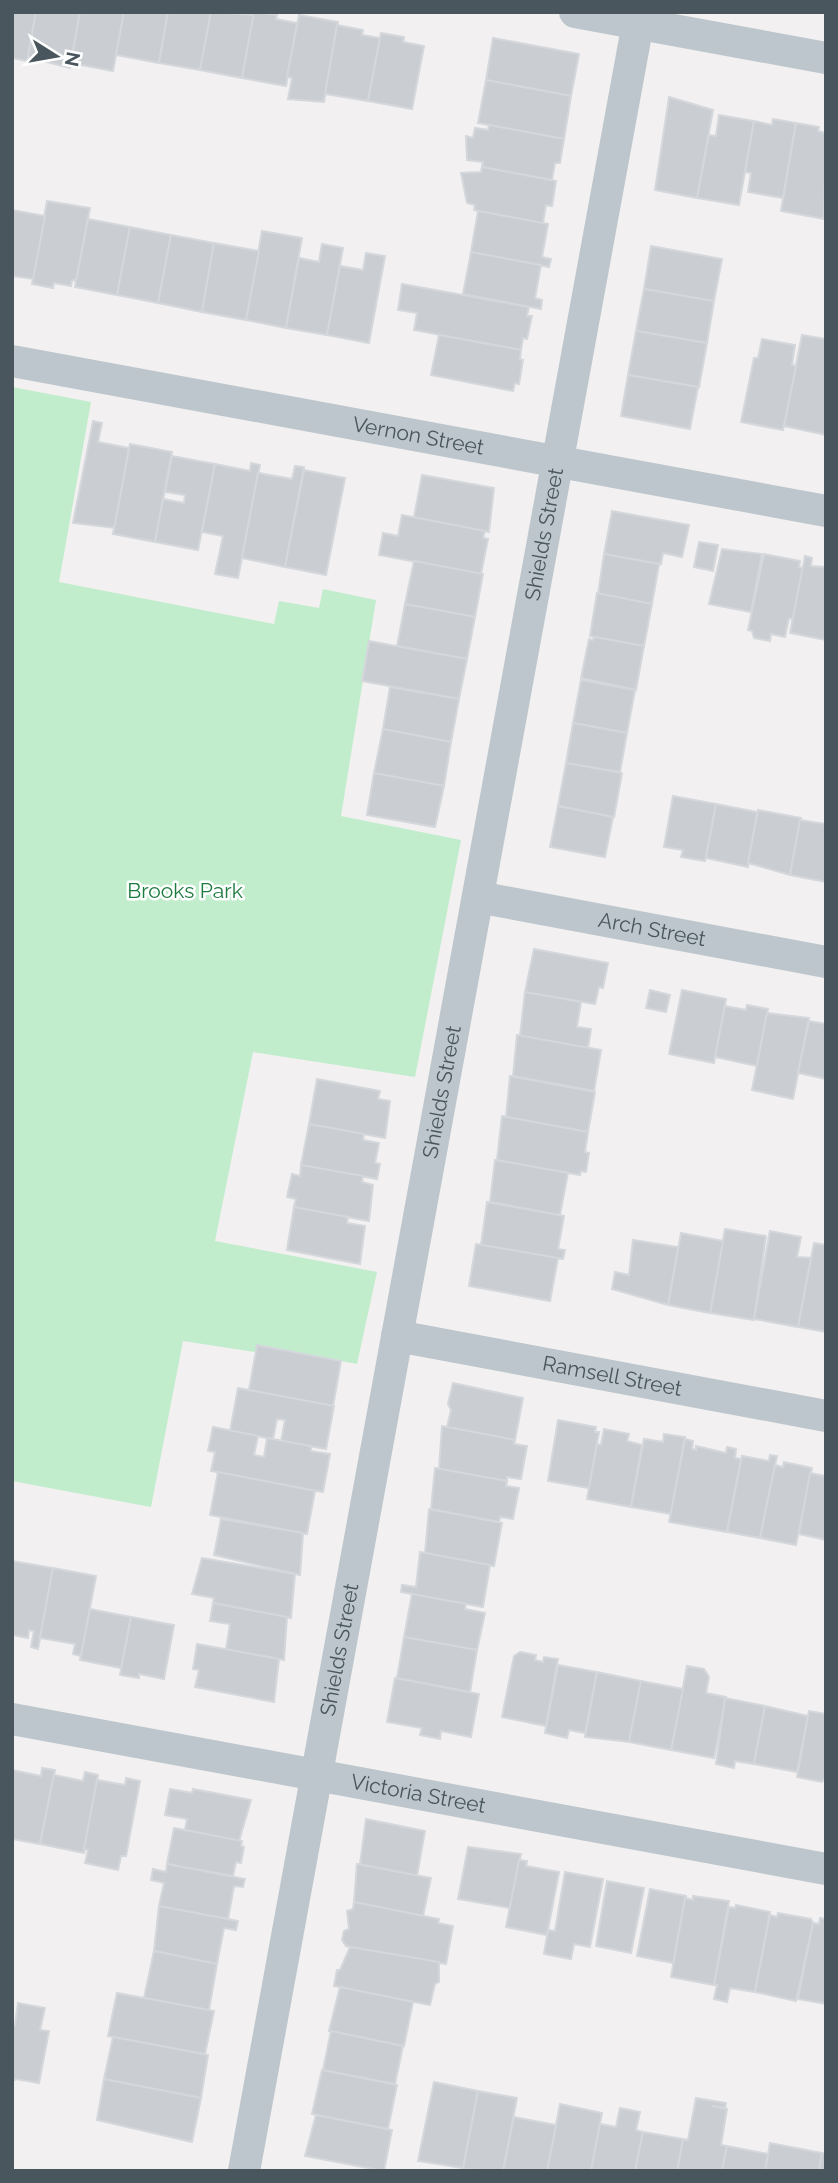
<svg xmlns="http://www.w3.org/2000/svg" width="838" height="2183" viewBox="0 0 838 2183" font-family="Raleway,sans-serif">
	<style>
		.green { fill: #c1edcc }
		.building { fill: #caced2; stroke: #d4d7db; stroke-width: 2 }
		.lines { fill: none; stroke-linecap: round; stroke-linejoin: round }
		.minor { stroke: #bcc6cc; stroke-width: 32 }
		.labels { text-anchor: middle; stroke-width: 5; stroke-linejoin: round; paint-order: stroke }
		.street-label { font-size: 21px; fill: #49565d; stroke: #fff }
		.park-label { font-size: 21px; fill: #1c7b3f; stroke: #fff }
	</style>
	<rect width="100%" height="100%" fill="#f2f0f0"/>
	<!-- green -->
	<polygon class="green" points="12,387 91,402 59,582 274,624 279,601 319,608 323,589 376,600 341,816 461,840 415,1077 253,1052 215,1241 377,1272 357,1364 257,1345 255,1352 183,1341 151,1507 12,1481"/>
	<!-- building -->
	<g class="building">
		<polygon points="12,12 36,12 27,61 12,58"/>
		<polygon points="36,12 80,12 70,68 28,57"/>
		<polygon points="80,12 124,12 113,71 71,63"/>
		<polygon points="124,12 168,12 159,63 116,55"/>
		<polygon points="168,12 211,12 200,70 159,63"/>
		<polygon points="211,12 254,15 242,78 200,70"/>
		<polygon points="254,12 277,15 276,19 297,23 286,86 242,78"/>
		<polygon points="299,15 338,22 324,102 288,99 292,78 287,77"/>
		<polygon points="337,25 363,30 362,35 380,38 368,101 325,94"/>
		<polygon points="381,33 404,37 403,42 424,46 412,109 368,101"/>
		<polygon points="493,38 579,54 571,96 486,80"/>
		<polygon points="486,80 571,96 564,139 478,123"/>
		<polygon points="669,97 713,110 697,198 655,190"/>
		<polygon points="719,115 754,121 739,205 697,198 709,135 716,136"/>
		<polygon points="773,119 796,123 783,198 748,192 751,173 745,172 754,121 772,125"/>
		<polygon points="796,123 819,127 818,131 826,133 824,219 781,211"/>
		<polygon points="489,125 564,139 560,163 555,163 552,180 482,167 483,162 467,160 466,136 473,138 475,128 488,130"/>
		<polygon points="482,167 556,181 552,206 546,205 543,223 474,210 475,205 467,203 461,173 481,172"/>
		<polygon points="47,201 90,208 76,281 72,280 71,286 54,283 53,288 32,284"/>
		<polygon points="12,210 45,216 33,279 12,276"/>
		<polygon points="478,211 548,224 542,257 551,259 549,267 471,252"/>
		<polygon points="88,219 130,227 117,295 75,287"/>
		<polygon points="130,227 171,235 158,303 117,295"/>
		<polygon points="262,231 302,238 286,328 246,320"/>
		<polygon points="171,235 214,243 202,312 158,303"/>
		<polygon points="214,243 259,251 246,320 202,312"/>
		<polygon points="322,244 343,248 327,335 286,328 299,258 319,262"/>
		<polygon points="651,246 722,259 714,301 644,289"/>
		<polygon points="471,252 541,265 535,298 542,300 541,309 463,294"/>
		<polygon points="366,253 385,256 369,343 327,335 340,266 363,270"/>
		<polygon points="402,284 529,307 527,316 532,316 527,339 523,338 521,350 414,330 417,313 398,310"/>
		<polygon points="644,289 714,301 707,343 636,331"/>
		<polygon points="636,331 707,343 699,387 628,375"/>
		<polygon points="439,335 521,350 520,359 523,360 519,384 515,383 513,391 431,375"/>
		<polygon points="802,335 826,339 826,435 784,426"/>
		<polygon points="762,339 795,345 792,365 796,366 783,430 741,422 754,358 758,358"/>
		<polygon points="628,375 698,387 690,429 621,416"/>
		<polygon points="93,421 102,423 98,442 129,448 115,528 73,523"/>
		<polygon points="130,444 172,452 155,542 113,534"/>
		<polygon points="172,456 215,464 198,550 155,542 163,499 184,503 185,495 165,492"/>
		<polygon points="251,463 260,465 238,578 215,574 223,536 202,532 215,464 250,471"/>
		<polygon points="295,466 304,467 285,567 242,558 258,473 292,479"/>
		<polygon points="304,470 345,478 326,575 285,567"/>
		<polygon points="422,475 494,488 489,532 414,517"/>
		<polygon points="612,511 689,525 682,557 663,553 661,564 604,554"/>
		<polygon points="402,515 485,531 483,538 488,539 481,574 379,555 383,533 398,536"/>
		<polygon points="699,542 718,545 713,571 694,567"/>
		<polygon points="722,549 762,554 751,612 709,604"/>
		<polygon points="604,554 659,564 652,604 598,594"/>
		<polygon points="764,554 800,561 799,567 803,568 793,619 789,618 785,637 771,634 770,641 754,638 752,631 748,630"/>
		<polygon points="805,556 812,558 811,566 825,567 826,564 826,640 790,633"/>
		<polygon points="414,561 483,574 475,617 405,604"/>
		<polygon points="597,593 652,604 644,646 590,636"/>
		<polygon points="405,604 475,617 467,659 397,646"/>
		<polygon points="594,637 644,646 636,690 581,678 589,639 593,640"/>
		<polygon points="369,641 467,659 459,699 362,681"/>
		<polygon points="581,680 635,690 627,733 573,723"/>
		<polygon points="390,687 459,699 451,742 383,729"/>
		<polygon points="573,723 627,733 620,772 566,763"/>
		<polygon points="383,729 451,742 444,786 374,773"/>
		<polygon points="566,763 622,773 614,817 558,806"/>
		<polygon points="374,773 444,786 435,827 367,815"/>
		<polygon points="673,796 716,804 705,861 681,857 683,850 664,847"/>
		<polygon points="716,804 757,812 748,867 706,858"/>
		<polygon points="558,806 613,817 605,857 550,847"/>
		<polygon points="758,810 801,818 790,875 748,863"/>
		<polygon points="800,820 826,824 826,882 790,875"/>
		<polygon points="534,949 608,963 603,988 599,987 595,1004 525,992"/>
		<polygon points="650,990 670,995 666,1012 646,1008"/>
		<polygon points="682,990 726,999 714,1063 669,1054"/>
		<polygon points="525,992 581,1002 577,1027 591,1029 588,1048 520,1036"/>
		<polygon points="747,1005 768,1009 757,1066 715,1057 725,1006 746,1010"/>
		<polygon points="767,1013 809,1018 793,1099 752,1090"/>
		<polygon points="809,1021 826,1024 826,1079 798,1073"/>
		<polygon points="517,1035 601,1050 594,1091 513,1076"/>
		<polygon points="510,1076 595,1092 588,1132 506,1117"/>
		<polygon points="317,1079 380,1091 378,1099 390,1101 385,1138 309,1124"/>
		<polygon points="502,1116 588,1132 585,1152 589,1153 586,1172 581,1171 580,1175 497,1160"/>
		<polygon points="309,1124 364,1134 363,1140 379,1143 375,1163 380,1164 377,1179 301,1165"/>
		<polygon points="495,1160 568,1173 560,1215 490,1202"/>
		<polygon points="301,1165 363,1176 362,1182 373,1185 369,1221 294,1207 296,1199 287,1197 292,1174 300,1176"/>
		<polygon points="487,1202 564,1216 558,1249 565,1250 563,1259 481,1245"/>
		<polygon points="294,1207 348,1217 347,1223 365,1226 360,1264 287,1250"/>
		<polygon points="725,1229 766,1236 754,1320 710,1313"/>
		<polygon points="770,1231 801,1237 797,1257 811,1258 798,1327 754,1319"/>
		<polygon points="681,1233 723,1241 710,1313 668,1305"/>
		<polygon points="633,1240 678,1247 668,1305 612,1289 615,1272 629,1275"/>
		<polygon points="814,1243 826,1245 826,1332 798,1327"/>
		<polygon points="476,1244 558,1258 550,1301 469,1286"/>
		<polygon points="257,1345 341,1361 333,1406 249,1390"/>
		<polygon points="453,1383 523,1398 515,1440 447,1427 451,1410 448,1404"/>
		<polygon points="238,1388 334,1406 326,1449 281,1441 285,1420 277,1419 273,1439 230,1431"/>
		<polygon points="558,1420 596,1427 595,1432 599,1432 589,1488 548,1481"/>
		<polygon points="442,1426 515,1440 514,1444 527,1446 521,1479 507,1477 507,1481 439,1469"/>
		<polygon points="213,1427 258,1436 254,1455 264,1457 267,1438 311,1446 311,1451 330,1454 323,1492 211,1471 215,1452 208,1451"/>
		<polygon points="604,1429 629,1434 627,1441 642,1445 631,1507 587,1499 597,1444 601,1445"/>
		<polygon points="664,1434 685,1437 671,1514 631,1507 644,1439 663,1442"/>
		<polygon points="685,1439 693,1441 692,1449 696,1450 696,1446 726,1453 727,1447 736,1449 735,1458 741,1459 727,1532 669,1522"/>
		<polygon points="770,1455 777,1456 760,1538 727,1532 742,1456 769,1461"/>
		<polygon points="784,1462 812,1468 796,1545 760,1538 775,1465 783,1467"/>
		<polygon points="435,1468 507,1481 506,1486 519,1488 513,1519 500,1517 499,1522 431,1509"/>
		<polygon points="218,1472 315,1491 307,1534 210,1515"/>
		<polygon points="810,1473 826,1476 826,1540 799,1534"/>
		<polygon points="429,1509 502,1523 494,1566 425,1553"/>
		<polygon points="221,1519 303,1533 300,1575 214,1555"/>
		<polygon points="420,1552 490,1565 483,1607 401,1592 402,1585 416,1587"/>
		<polygon points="202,1558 295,1574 291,1618 213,1603 214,1598 192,1594"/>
		<polygon points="12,1561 53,1568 38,1649 31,1647 34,1631 29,1630 28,1638 12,1635"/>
		<polygon points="53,1568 96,1576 81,1656 73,1654 75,1644 40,1638"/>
		<polygon points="412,1594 466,1604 465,1609 485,1613 477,1650 404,1637"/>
		<polygon points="213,1603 287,1617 284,1660 226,1649 230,1624 210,1621"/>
		<polygon points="90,1609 131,1617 121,1668 80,1660"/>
		<polygon points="131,1617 174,1625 164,1679 139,1674 139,1678 120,1675"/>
		<polygon points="404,1637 477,1650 470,1692 397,1678"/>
		<polygon points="197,1644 279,1659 274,1702 195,1687 199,1670 193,1669"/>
		<polygon points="520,1652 536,1655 535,1660 543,1662 544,1657 558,1659 546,1726 502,1717 514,1656"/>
		<polygon points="558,1665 597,1672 585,1733 569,1730 567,1738 545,1733"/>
		<polygon points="687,1666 704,1669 709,1677 706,1693 726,1697 714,1758 671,1750"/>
		<polygon points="597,1672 641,1681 629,1742 585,1737"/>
		<polygon points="395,1678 479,1694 471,1737 441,1731 440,1739 420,1735 422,1728 387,1722"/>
		<polygon points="641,1681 683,1689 671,1750 629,1742"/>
		<polygon points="725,1698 765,1706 754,1764 735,1761 734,1768 716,1764"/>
		<polygon points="765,1706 808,1716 797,1772 754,1764"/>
		<polygon points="809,1711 826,1714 826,1777 822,1782 797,1777"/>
		<polygon points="42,1768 55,1770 40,1844 12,1839 12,1770 41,1776"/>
		<polygon points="85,1772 98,1775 84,1853 40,1844 54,1775 83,1781"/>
		<polygon points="126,1778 140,1781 126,1856 121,1856 118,1870 85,1863 88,1850 84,1849 97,1780 125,1785"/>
		<polygon points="170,1789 192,1793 193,1789 251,1800 239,1841 185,1830 187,1819 165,1815"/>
		<polygon points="366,1819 425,1831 417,1876 360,1864"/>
		<polygon points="174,1828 242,1841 241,1846 244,1847 241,1863 236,1862 233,1876 167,1864"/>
		<polygon points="468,1847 521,1854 510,1908 458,1899"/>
		<polygon points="519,1860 527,1861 526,1866 559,1872 547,1935 506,1927"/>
		<polygon points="167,1864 245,1879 243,1887 234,1886 228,1919 159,1906 164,1883 151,1880 153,1869 166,1872"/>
		<polygon points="357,1864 431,1878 423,1916 354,1902"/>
		<polygon points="565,1872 603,1879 590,1947 574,1944 571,1959 544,1954 548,1930 555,1931"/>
		<polygon points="607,1881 644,1888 631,1953 596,1946"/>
		<polygon points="650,1889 686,1896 673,1963 637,1956"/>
		<polygon points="693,1896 729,1901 714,1985 671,1977 685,1898 693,1900"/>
		<polygon points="354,1902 439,1919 438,1923 453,1926 446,1964 346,1946 342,1940 344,1931 349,1929 347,1911 353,1909"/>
		<polygon points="736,1905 770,1912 755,1992 730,1988 727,2002 714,1999 717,1985 714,1985 729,1907 735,1908"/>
		<polygon points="159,1906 238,1921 236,1930 224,1928 217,1964 154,1951"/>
		<polygon points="778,1913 811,1919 813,1923 796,2001 755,1992 770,1915 777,1917"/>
		<polygon points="820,1918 826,1919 826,2004 798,1999 813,1923 819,1924"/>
		<polygon points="350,1947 439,1962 439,1982 435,1984 430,2005 334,1986 337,1970 340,1970"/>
		<polygon points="154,1951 217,1964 209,2010 144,1998"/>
		<polygon points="340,1987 413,2002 404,2046 329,2031"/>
		<polygon points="117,1993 214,2011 205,2054 108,2036"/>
		<polygon points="18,2003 45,2008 40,2030 49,2031 39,2083 16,2079 12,2082 12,2025 15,2025"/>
		<polygon points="331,2031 403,2046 395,2084 323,2070"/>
		<polygon points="113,2037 208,2055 201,2098 104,2079"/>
		<polygon points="322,2070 397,2085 388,2129 312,2114"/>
		<polygon points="104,2079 201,2098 192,2142 97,2120"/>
		<polygon points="434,2082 478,2091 463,2168 418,2161"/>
		<polygon points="478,2091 517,2098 503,2171 463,2169"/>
		<polygon points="696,2098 726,2103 725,2108 712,2106 727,2109 721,2145 727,2146 722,2171 677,2171 683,2139 688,2140"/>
		<polygon points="560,2104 602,2113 591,2171 547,2171"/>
		<polygon points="620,2108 640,2112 636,2130 643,2132 635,2171 591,2171 600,2124 616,2127"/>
		<polygon points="316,2115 392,2130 384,2171 305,2156"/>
		<polygon points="514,2117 556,2125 547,2171 503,2171"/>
		<polygon points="643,2132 683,2139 677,2171 635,2171"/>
		<polygon points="770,2143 822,2153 819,2171 765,2171"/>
		<polygon points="727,2146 768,2154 765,2171 722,2171"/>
		<polygon points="822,2153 826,2154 826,2171 819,2171"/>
	</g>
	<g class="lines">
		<!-- minor -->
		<g class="minor">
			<polyline points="575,12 826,58"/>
			<path id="s1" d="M 12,361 L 826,511"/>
			<path id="s2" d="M 478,897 L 826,962"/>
			<path id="s3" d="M 397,1336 L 826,1416"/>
			<path id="s4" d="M 12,1719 L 826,1869"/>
			<path id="s5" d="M 244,2171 L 640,12"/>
		</g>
	</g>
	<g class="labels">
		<!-- street labels -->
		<g class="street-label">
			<text dy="7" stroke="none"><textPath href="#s1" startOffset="413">Vernon Street</textPath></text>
			<text dy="7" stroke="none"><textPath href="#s5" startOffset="1664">Shields Street</textPath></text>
			<text dy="7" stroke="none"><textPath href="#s2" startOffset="177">Arch Street</textPath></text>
			<text dy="7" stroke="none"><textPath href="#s5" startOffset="1097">Shields Street</textPath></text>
			<text dy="7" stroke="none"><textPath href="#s3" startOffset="219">Ramsell Street</textPath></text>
			<text dy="7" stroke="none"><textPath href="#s5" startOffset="530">Shields Street</textPath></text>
			<text dy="7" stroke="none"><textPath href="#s4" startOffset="413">Victoria Street</textPath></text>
		</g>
		<!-- park labels -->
		<g class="park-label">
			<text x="185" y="898">Brooks Park</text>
		</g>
	</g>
	<!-- border -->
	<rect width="838" height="2183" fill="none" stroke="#49565d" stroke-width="28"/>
	<!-- north arrow -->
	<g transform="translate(56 56) rotate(101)" stroke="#ffffff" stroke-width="5" paint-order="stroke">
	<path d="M0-5L12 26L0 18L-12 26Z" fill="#49565d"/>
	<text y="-10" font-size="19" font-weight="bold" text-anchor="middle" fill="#49565d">N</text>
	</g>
</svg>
